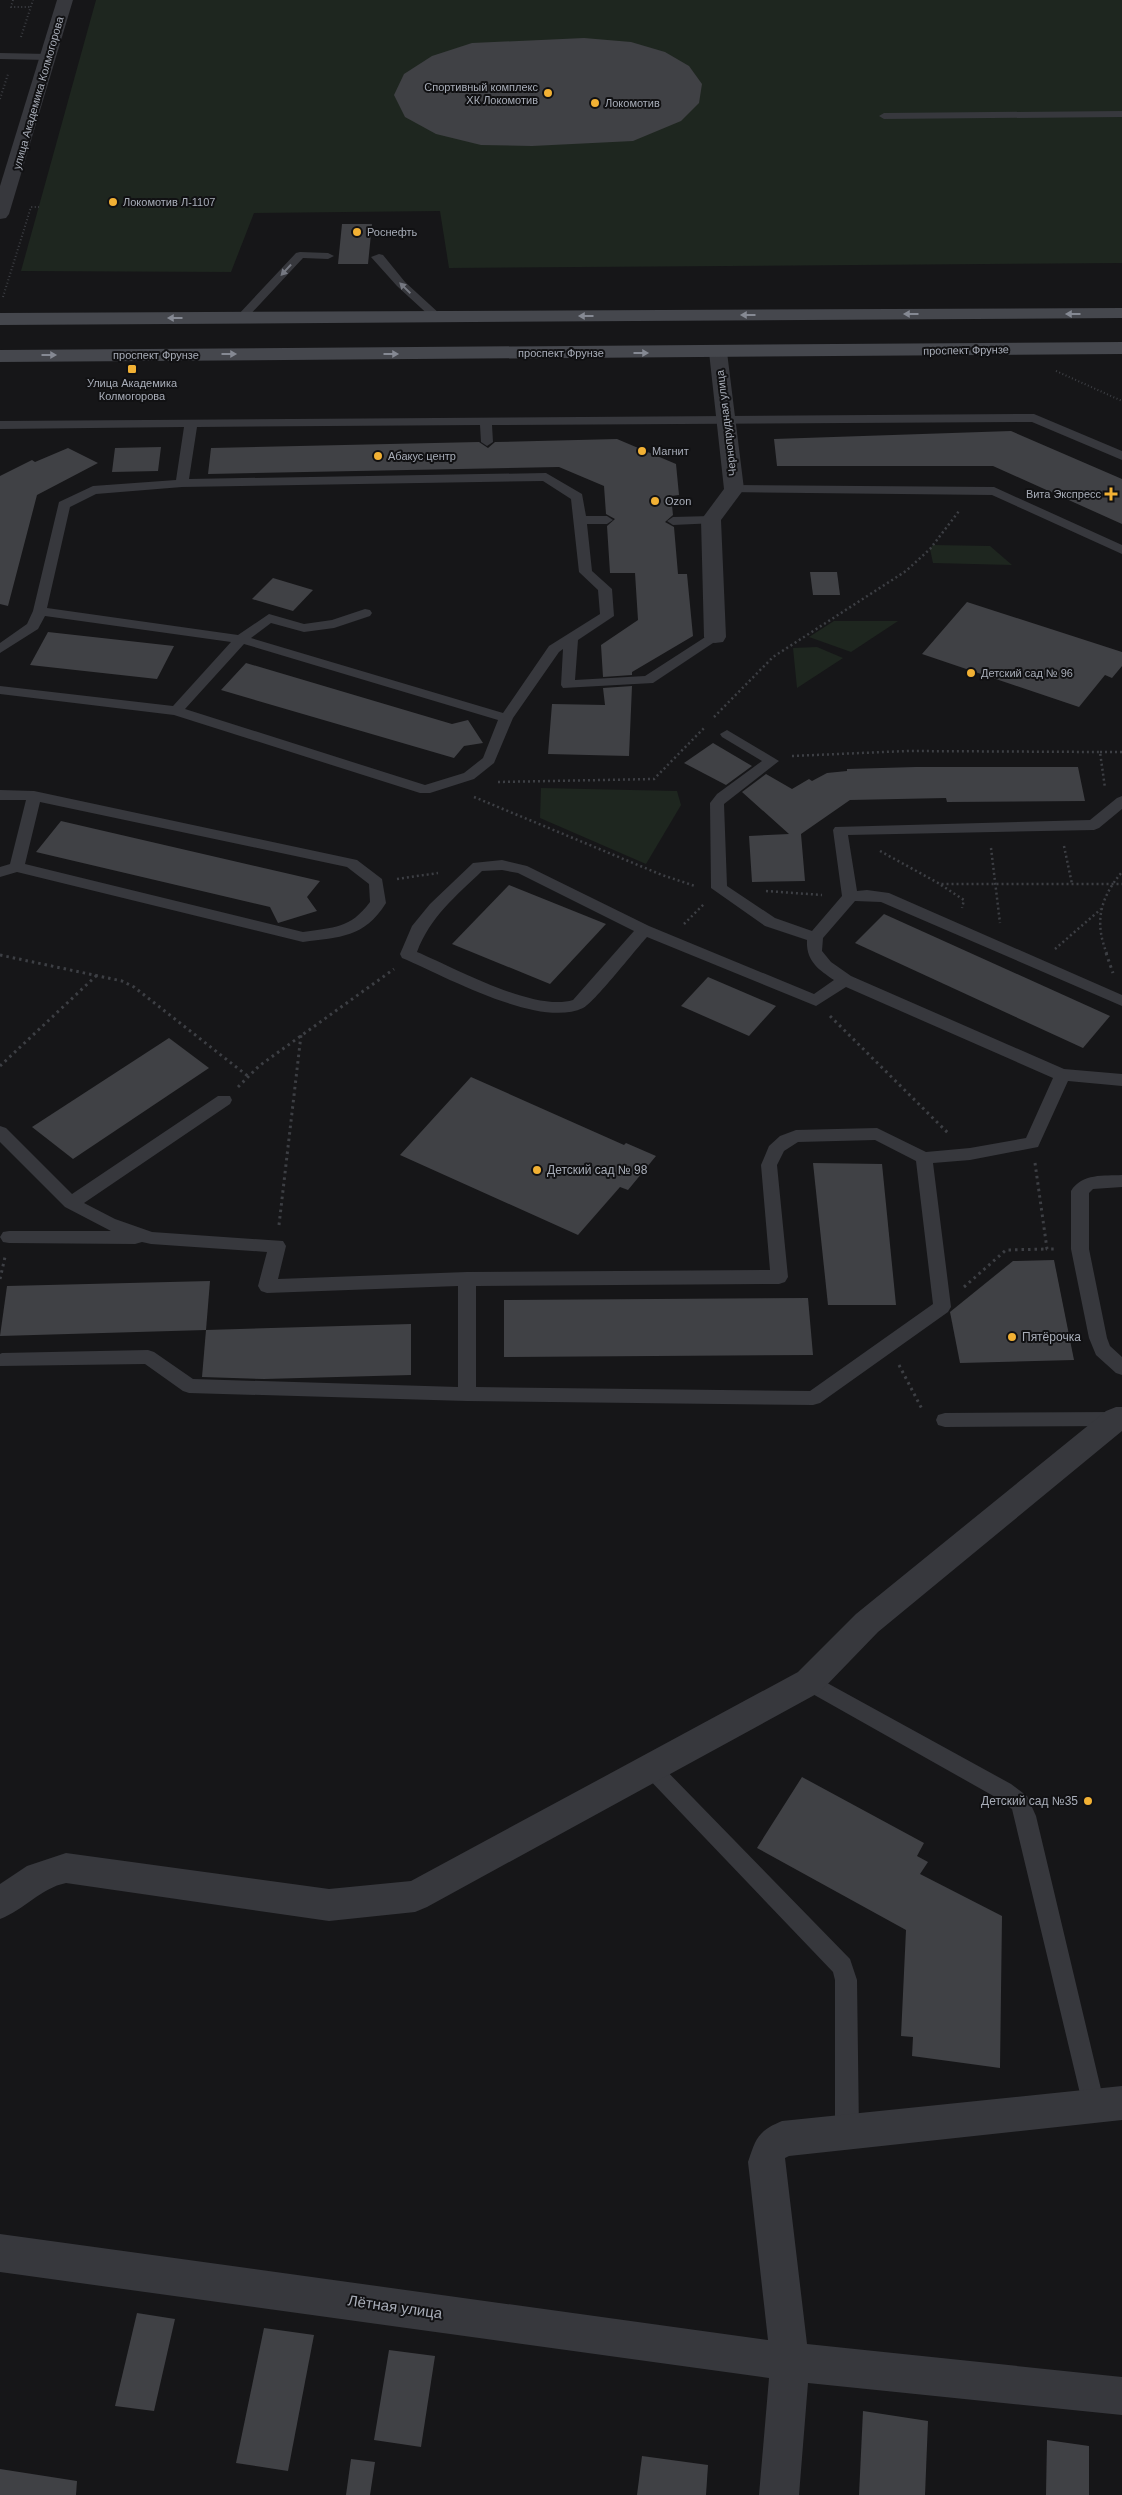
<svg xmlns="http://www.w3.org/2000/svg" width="1122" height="2495" viewBox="0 0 1122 2495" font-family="Arial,sans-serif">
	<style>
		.green { fill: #1e261f }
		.building { fill: #404145 }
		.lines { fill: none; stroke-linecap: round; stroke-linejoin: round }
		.path-far2 { stroke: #3d3f44; stroke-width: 2; stroke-dasharray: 1 2.5; stroke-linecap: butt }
		.path-far1 { stroke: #3d3f44; stroke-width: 2.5; stroke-dasharray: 2 3; stroke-linecap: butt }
		.path { stroke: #3d3f44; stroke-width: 3; stroke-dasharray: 2.5 4; stroke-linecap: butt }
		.service { fill: #37383d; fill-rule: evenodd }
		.minor { fill: #37383d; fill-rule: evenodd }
		.secondary { fill: #45474d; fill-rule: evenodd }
		.oneway { fill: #757881 }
		.oneway2 { fill: #858993 }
		.poi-dot { fill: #f2b134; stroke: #111113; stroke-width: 2 }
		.labels { text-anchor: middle; stroke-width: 4; stroke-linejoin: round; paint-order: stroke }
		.far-poi-label { font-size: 11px; fill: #a8adb8; stroke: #111113; text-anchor: start }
		.far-street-label { font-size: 11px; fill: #a8adb8; stroke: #111113 }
		.poi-label { font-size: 12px; fill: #a8adb8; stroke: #111113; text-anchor: start }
		.near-street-label { font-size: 15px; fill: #a8adb8; stroke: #111113 }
	</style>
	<rect width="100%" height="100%" fill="#161618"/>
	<!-- green -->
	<g class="green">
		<polygon points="96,0 1122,0 1122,263 449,268 440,211 254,213 231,272 21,271"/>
		<polygon points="933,545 990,546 1012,565 933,563 930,549"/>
		<polygon points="834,621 898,621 851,652 809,637"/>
		<polygon points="817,647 843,658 797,688 793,648"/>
		<polygon points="541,788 677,791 681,805 646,864 540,818"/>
	</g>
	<!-- building -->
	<g class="building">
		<polygon points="584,38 631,42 665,52 689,66 702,84 699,103 681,121 633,141 532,146 481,145 436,134 405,117 394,95 404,74 432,56 472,43"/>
		<polygon points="342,224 372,224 368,264 338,264"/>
		<polygon points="1011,431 1122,479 1122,524 993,466 777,466 774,439"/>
		<polygon points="617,439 676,464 679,495 671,496 673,515 665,522 674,527 678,574 687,574 693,636 632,672 632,675 603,677 601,645 638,620 635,573 610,573 607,526 615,519 606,514 604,486 559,467 208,474 211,448 479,442 488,448 495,442"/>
		<polygon points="161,447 158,471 112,472 115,448"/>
		<polygon points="68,448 98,463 37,495 8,606 0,604 0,476 32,460 35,462"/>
		<polygon points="810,572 837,572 840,595 813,595"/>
		<polygon points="273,578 313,590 293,611 252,599"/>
		<polygon points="967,602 1122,652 1122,666 1112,678 1105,675 1079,707 922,654"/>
		<polygon points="48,632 174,646 157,679 30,665"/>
		<polygon points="246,663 452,724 468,720 483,743 464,746 454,758 221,690"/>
		<polygon points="632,686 629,756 548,754 552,704 605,705 603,688"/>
		<polygon points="713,743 752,766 726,785 684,763"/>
		<polygon points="916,767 1078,767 1085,801 947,802 946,798 850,800 801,834 805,881 752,882 749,836 789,834 742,792 766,774 792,789 809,779 812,781 827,773 847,771 847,769"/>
		<polygon points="61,821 320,881 307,897 317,911 278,923 270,907 36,852"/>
		<polygon points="509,885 606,924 550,984 452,944"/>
		<polygon points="884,914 1110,1016 1083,1048 855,943"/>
		<polygon points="708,977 776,1006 749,1036 681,1006"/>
		<polygon points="169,1038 209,1068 73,1159 32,1127"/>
		<polygon points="471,1077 624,1145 626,1143 656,1156 628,1190 620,1187 578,1235 400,1155"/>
		<polygon points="813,1163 882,1164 896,1305 828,1305"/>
		<polygon points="1054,1260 1074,1360 960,1363 950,1312 1013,1261"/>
		<polygon points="210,1281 206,1330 0,1336 7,1286"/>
		<polygon points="808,1298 813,1355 504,1357 504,1300"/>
		<polygon points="411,1324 411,1375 264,1379 202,1377 206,1330"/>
		<polygon points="802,1777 924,1843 917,1856 928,1862 920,1874 1002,1916 1000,2068 912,2056 913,2037 901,2036 906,1930 757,1848"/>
		<polygon points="137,2313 175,2319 154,2411 115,2406"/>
		<polygon points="264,2328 314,2335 288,2471 236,2463"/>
		<polygon points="389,2350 435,2356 421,2447 374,2440"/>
		<polygon points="863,2411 928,2421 925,2495 859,2495"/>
		<polygon points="1047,2440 1089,2446 1089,2495 1046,2495"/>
		<polygon points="642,2456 708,2465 706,2495 637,2495"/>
		<polygon points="351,2459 375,2462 370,2495 346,2495"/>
		<polygon points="0,2469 77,2481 76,2495 0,2495"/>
	</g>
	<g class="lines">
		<!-- path-far2 -->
		<g class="path-far2">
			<polyline points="13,0 11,7 31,7"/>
			<polyline points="21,37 33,0"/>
			<polyline points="0,99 8,74"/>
			<polyline points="3,297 31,207 39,207"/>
			<polyline points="1056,371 1122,401"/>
		</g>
		<!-- path-far1 -->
		<g class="path-far1">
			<polyline points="714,717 773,657 906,571 930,549 959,511"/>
			<polyline points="1100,752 1122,752"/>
			<polyline points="792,756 907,751 1100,752 1105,788"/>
			<polyline points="498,782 654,779 705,727"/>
			<polyline points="474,797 662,875 695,886"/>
			<polyline points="1064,846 1072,884"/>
			<polyline points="991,848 1000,923"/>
			<polyline points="880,851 940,884 1122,884"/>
			<polyline points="397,879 438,873"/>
			<polyline points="941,885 964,900 962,908"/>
			<polyline points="766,891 822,895"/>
			<polyline points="684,924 705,903"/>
			<polyline points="1055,949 1101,909"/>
			<path d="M 1107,954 C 1094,922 1100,898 1122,872"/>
		</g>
		<!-- path -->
		<g class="path">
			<polyline points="1106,953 1113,973"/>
			<polyline points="0,955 122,981 134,987 249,1077"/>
			<polyline points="830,1016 950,1135"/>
			<polyline points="0,1066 97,975"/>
			<polyline points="238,1087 259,1066 394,969"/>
			<polyline points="1035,1163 1047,1249 1055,1249"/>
			<polyline points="279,1225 301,1035"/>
			<polyline points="0,1279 5,1257"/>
			<polyline points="964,1287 1006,1250 1047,1249"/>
			<polyline points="899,1365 923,1411"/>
		</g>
		<!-- service -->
		<g class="service">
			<polygon points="0,53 48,54 53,57 48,60 0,59"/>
			<polygon points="1122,111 1122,117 884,119 879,116 884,113"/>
			<polygon points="300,252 328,253 334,256 328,259 303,258 245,320 237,320 237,316 296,253"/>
			<polygon points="379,254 383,255 405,282 441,315 441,319 433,319 397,286 371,257"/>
			<path d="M 1034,414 L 1122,451 L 1122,460 L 1032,422 L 492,425 L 493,442 L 487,446 L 481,442 L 480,425 L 197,427 L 189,479 L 546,473 L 582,494 L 586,516 L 607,516 L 613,520 L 607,524 L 587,524 L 592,571 L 612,589 L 614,616 L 578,640 L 575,680 L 645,676 L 710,634 L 720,634 L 722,637 L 653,683 L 563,688 L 561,685 L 563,649 L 559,652 L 513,718 L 494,763 L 474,779 L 430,793 L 420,793 L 174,715 L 0,694 L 0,686 L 173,706 L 231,642 L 45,616 L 38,629 L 0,653 L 0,643 L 27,624 L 33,611 L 59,502 L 93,486 L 176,480 L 184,427 L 0,429 L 0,421 ZM 543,481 L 571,499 L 579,572 L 598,590 L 600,614 L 549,646 L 503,713 L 251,638 L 271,623 L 304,632 L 334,628 L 370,616 L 372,613 L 370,610 L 365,609 L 332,620 L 304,624 L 269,614 L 238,635 L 47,608 L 70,507 L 96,494 L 182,487 ZM 244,644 L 498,720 L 483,758 L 464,773 L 425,785 L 185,709 Z"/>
			<polygon points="734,485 994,487 1122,545 1122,554 992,495 729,492 728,489 729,486"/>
			<polygon points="711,516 716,517 717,520 716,523 673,525 667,521 673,517"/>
			<path d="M 727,730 L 779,761 L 724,804 L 727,886 L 775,918 L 812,931 L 842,896 L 833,830 L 835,827 L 1090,820 L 1117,798 L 1122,796 L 1122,809 L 1099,828 L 1094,830 L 848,835 L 857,891 L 867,890 L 889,893 L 1122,995 L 1122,1006 L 881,902 L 855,901 L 823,938 L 822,951 L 831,962 L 851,976 L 1064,1069 L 1122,1074 L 1122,1086 L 1068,1081 L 1038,1147 L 970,1160 L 933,1163 L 951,1307 L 948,1312 L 820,1403 L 813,1405 L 467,1401 L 189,1393 L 183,1391 L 145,1364 L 0,1366 L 0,1354 L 2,1353 L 148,1350 L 154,1352 L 193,1379 L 458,1387 L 458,1286 L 267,1293 L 261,1291 L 258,1286 L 267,1252 L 151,1244 L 142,1242 L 135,1244 L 9,1243 L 3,1242 L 0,1237 L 3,1232 L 9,1231 L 111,1231 L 65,1207 L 0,1142 L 0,1126 L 6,1128 L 72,1194 L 218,1096 L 230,1096 L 232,1100 L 230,1104 L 84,1203 L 115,1219 L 152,1232 L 283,1241 L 286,1246 L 278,1279 L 467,1272 L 770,1270 L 761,1165 L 769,1146 L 780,1136 L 796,1130 L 877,1128 L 926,1152 L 970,1148 L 1026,1138 L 1053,1078 L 846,987 L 816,1006 L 647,937 C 636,949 593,1004 583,1008 C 539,1029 445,976 402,958 L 400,954 L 412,926 L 430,904 L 473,863 L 502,860 L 527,866 L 649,926 L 814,994 L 834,980 C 818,969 806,961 807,940 L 765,926 L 711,888 L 710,803 L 717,794 L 762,761 L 722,737 L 720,734 ZM 502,870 L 518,873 L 634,931 L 573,1000 C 534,1012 455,968 417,952 C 430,917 456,896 482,871 ZM 875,1140 L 916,1161 L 933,1304 L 810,1391 L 476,1387 L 476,1286 L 779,1284 L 785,1282 L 788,1277 L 777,1165 L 784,1151 L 798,1142 Z"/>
			<path d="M 0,790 L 34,791 L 357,860 L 382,879 L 386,903 C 364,938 340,937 303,942 L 17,872 L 0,877 L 0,867 L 10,864 L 26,800 L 0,800 ZM 40,802 L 347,867 L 369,884 L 370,902 C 350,929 334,927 303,932 L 25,864 Z"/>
			<path d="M 1122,1175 L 1122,1187 L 1093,1189 L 1089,1193 L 1089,1249 L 1107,1338 L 1110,1346 L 1122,1357 L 1122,1375 L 1116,1373 L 1096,1355 L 1089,1338 L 1071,1249 L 1071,1191 C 1082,1173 1104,1176 1122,1175 Z"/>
			<polygon points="1116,1412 1122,1414 1122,1424 1116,1426 945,1427 938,1425 936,1420 938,1415 945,1413"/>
			<polygon points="809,1673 1011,1784 1027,1796 1036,1816 1105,2106 1102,2114 1094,2117 1086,2114 1083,2106 1012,1809 997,1798 802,1688 799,1682 802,1676"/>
			<polygon points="650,1758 657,1761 850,1959 857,1980 859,2132 855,2140 847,2143 839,2140 835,2132 835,1980 833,1972 643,1773 640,1767 643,1761"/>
		</g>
		<!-- minor -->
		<g class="minor">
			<polygon points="57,0 73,0 9,214 6,218 0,219 0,186"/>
			<polygon points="718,346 725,348 727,352 744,489 721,520 726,637 723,642 715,643 707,642 704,637 701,520 724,489 709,352 711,348"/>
			<path d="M 1116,1407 L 1122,1407 L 1122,1431 L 878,1632 L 820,1692 L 427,1907 L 415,1912 L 329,1921 L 66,1883 C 41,1888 24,1910 0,1919 L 0,1884 L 27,1866 L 66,1853 L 329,1889 L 411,1881 L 798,1672 L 856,1614 L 1106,1411 Z"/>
			<path d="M 1122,2086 L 1122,2120 L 789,2156 L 785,2158 L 807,2344 L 1122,2377 L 1122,2415 L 808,2383 L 799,2495 L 759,2495 L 769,2378 L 0,2272 L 0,2234 L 768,2340 L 748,2162 C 756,2138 758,2131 782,2121 Z"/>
		</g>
		<!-- secondary -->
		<g class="secondary">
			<polygon points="1122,308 1122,318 0,325 0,313"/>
			<polygon points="1122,342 1122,354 0,362 0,350"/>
		</g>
	</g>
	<!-- one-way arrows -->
	<defs><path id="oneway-solid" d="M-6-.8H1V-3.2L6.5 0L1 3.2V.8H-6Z" transform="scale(1.25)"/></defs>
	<g class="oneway">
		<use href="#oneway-solid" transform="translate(286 270) rotate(133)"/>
		<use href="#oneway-solid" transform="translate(405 288) rotate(-136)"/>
	</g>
	<g class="oneway2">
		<use href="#oneway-solid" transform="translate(911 314) rotate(180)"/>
		<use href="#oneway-solid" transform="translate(1073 314) rotate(180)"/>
		<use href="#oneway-solid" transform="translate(748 315) rotate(180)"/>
		<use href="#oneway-solid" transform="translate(586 316) rotate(180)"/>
		<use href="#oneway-solid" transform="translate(175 318) rotate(180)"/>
		<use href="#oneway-solid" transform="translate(641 353)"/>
		<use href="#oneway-solid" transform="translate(229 354)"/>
		<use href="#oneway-solid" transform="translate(391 354)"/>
		<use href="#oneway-solid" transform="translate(49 355)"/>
	</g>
	<!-- markers -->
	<g class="poi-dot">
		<circle cx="548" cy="93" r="5"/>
		<circle cx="595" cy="103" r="5"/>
		<circle cx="113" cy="202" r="5"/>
		<circle cx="357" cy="232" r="5"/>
		<rect x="127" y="364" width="10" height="10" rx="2.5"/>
		<circle cx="642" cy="451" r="5"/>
		<circle cx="378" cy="456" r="5"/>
		<path d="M1108.5 486.5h5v5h5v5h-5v5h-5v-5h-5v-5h5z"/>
		<circle cx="655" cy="501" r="5"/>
		<circle cx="971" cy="673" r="5"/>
		<circle cx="537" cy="1170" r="5"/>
		<circle cx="1012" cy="1337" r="5"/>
		<circle cx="1088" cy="1801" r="5"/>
	</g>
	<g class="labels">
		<!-- far-poi labels -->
		<g class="far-poi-label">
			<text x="538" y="91" text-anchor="end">Спортивный комплекс<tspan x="538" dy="13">ХК Локомотив</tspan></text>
			<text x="605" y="107">Локомотив</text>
			<text x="123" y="206">Локомотив Л-1107</text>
			<text x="367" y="236">Роснефть</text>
			<text x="132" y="387" text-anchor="middle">Улица Академика<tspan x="132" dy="13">Колмогорова</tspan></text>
			<text x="652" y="455">Магнит</text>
			<text x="388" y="460">Абакус центр</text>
			<text x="1101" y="498" text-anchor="end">Вита Экспресс</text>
			<text x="665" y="505">Ozon</text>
			<text x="981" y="677">Детский сад № 96</text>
		</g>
		<!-- far-street labels -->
		<g class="far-street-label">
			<text transform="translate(38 93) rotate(-74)" y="4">улица Академика Колмогорова</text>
			<text transform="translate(966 350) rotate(-1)" y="4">проспект Фрунзе</text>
			<text x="561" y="357">проспект Фрунзе</text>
			<text x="156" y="359">проспект Фрунзе</text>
			<text transform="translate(726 423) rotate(-97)" y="4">Чернопрудная улица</text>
		</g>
		<!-- poi labels -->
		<g class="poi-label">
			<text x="547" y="1174">Детский сад № 98</text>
			<text x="1022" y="1341">Пятёрочка</text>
			<text x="1078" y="1805" text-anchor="end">Детский сад №35</text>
		</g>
		<!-- near-street labels -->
		<g class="near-street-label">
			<text transform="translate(395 2307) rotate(8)" y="5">Лётная улица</text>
		</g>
	</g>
</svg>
